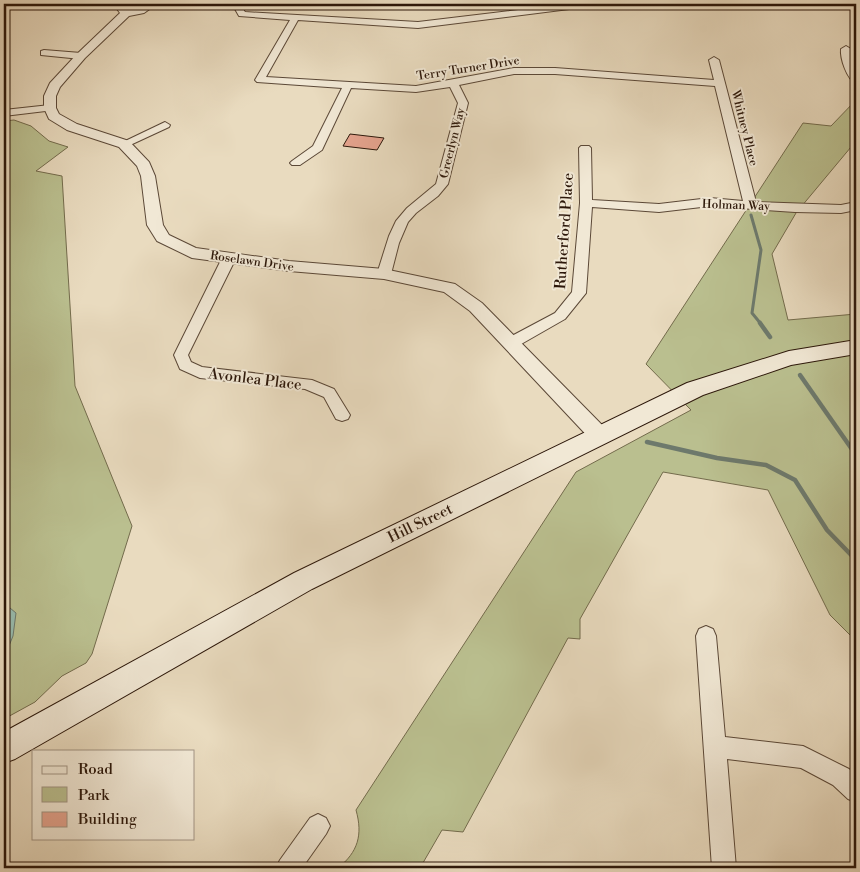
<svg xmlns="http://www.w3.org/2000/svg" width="860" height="872" viewBox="0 0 860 872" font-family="'Libre Bodoni',serif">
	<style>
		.green { fill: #babf8f; stroke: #736b4c }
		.water { fill: #98bbad; stroke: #6d796c }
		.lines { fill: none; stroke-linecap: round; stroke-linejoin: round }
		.stream-far1 { stroke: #6d796c; stroke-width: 3 }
		.stream { stroke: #6d796c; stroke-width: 4.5 }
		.building { fill: #e6a48f; stroke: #2c170a }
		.minor-casing { stroke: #5b4837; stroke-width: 2 }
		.tertiary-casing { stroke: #5b4837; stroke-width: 2 }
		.secondary-casing { stroke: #2c170a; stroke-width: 2 }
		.minor { fill: #f1e8d5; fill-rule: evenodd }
		.tertiary { fill: #f1e8d5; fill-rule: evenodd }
		.secondary { fill: #f1e8d5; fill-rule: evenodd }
		.labels { text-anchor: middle; stroke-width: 4; stroke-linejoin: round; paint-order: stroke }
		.far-street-label { font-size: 12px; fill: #2c170a; stroke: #f1e8d5 }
		.street-label { font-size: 15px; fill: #2c170a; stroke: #f1e8d5 }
	</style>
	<rect width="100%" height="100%" fill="#e9dbbf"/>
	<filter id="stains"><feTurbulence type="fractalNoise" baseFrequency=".004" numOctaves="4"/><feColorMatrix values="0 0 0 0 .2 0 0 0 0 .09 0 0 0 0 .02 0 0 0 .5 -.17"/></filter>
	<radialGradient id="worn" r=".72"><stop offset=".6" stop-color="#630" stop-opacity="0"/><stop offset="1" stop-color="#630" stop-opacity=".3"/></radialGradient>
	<!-- green -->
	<g class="green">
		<path d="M 856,100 L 856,141 L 796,213 L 772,254 L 788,320 L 856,314 L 856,641 L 830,615 L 768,490 L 663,472 L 580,619 L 580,639 L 568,638 L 463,832 L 442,830 L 420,868 L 338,868 C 358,852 363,835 356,810 L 576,472 L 691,410 L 646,364 L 803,123 L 831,126 Z"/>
		<polygon points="14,120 31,126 49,141 68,147 36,171 62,176 75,386 132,526 92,654 86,663 62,676 35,702 4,719 4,121"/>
	</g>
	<!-- water -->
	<polygon class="water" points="4,603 16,613 13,636 4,658"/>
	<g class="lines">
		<!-- stream-far1 -->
		<polyline class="stream-far1" points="751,215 761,250 752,313 761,324"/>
		<!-- stream -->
		<g class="stream">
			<polyline points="760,323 770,337"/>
			<polyline points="800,375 856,455"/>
			<polyline points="647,442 717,458 766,465 795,480 827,530 856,560"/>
		</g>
	</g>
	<!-- building -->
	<polygon class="building" points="350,134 384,138 377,150 343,146"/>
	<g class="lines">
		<!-- minor casing -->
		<g class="minor-casing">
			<g id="minor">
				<polygon points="239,4 248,4 243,9 245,12 418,22 567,4 589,4 585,7 418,28 298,20 266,77 416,86 514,68 555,68 714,80 709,60 714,57 719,60 756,202 841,205 856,202 856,210 841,213 795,212 710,206 659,212 592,207 586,293 565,319 516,347 511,348 506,347 504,343 506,339 555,313 572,292 580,203 579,148 581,146 589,146 591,148 592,200 659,204 710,198 743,201 715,86 555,74 514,74 459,85 468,103 448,184 438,196 416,213 408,222 399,243 391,274 384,278 377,274 389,236 396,221 407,208 436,184 458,103 450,87 416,92 351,88 322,150 300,165 292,165 290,163 292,161 313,146 342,88 257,82 255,80 290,20 239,16 235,9"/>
				<path d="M 846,46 L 851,49 L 850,55 L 856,70 L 856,83 C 847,80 840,58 841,49 Z"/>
				<polygon points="44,50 81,53 86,56 81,59 41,55 41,51"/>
				<polygon points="50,105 55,108 54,110 4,116 4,110"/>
				<polygon points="165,122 170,125 169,127 128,146 124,147 119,144"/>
				<polygon points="229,254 236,258 188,355 191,362 202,367 312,380 334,389 350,415 348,419 342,421 336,419 324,397 305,389 200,378 180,369 174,355 222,258"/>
				<polygon points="706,626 713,629 716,636 725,737 803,746 849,769 856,776 856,802 848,799 833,785 801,768 727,759 736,868 712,868 696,636 699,629"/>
				<polygon points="318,814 326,818 330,826 326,834 302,868 276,868 280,860 310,818"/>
			</g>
		</g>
		<!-- tertiary casing -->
		<g class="tertiary-casing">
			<polygon id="tertiary" points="79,4 127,4 128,8 134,9 139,7 140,4 150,4 151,8 144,13 129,16 85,58 60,87 56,96 56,108 59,114 77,124 129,141 149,162 155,176 163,225 169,235 196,248 289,261 384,269 455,284 482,303 607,430 610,436 607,442 600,444 593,442 470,311 444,292 384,279 289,271 192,258 157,241 147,225 141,176 137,166 119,147 67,130 49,119 44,108 44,96 50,83 77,54 120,13 117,9 84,7"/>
		</g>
		<!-- secondary casing -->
		<g class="secondary-casing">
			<polygon id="secondary" points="856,340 856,354 791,365 703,395 312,589 15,759 4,763 4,732 294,573 687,383 789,351"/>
		</g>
		<!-- minor -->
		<use href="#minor" class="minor"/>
		<!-- tertiary -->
		<use href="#tertiary" class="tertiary"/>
		<!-- secondary -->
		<use href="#secondary" class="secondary"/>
	</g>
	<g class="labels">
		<!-- far-street labels -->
		<g class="far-street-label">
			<text transform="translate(468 68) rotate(-9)" y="4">Terry Turner Drive</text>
			<text transform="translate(745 128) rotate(76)" y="4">Whitney Place</text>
			<text transform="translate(452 143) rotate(-76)" y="4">Greerlyn Way</text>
			<text transform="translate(736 205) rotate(2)" y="4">Holman Way</text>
			<text transform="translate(252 261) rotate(8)" y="4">Roselawn Drive</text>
		</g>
		<!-- street labels -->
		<g class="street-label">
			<text transform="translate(564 231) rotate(-86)" y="5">Rutherford Place</text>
			<text transform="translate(255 379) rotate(7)" y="5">Avonlea Place</text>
			<text transform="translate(420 523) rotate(-26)" y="5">Hill Street</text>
		</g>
	</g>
	<!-- margin -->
	<rect width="860" height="872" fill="none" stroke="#e9dbbf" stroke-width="20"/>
	<rect x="5" y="5" width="850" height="862" fill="none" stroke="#2c170a" stroke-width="2.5"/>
	<rect x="10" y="10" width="840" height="852" fill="none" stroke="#2c170a"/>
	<!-- legend -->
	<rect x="32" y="750" width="162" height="90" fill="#f1e8d5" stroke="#a29484"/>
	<rect x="42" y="766" width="25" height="8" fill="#f1e8d5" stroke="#a29484"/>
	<text x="78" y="774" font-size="15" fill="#2c170a">Road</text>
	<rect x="42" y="787" width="25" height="15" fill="#babf8f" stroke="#a29484"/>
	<text x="78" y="800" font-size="15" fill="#2c170a">Park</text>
	<rect x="42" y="812" width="25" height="15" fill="#e6a48f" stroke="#a29484"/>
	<text x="78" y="824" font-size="15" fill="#2c170a">Building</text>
	<rect width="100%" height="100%" filter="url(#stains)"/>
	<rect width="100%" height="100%" fill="url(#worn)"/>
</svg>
